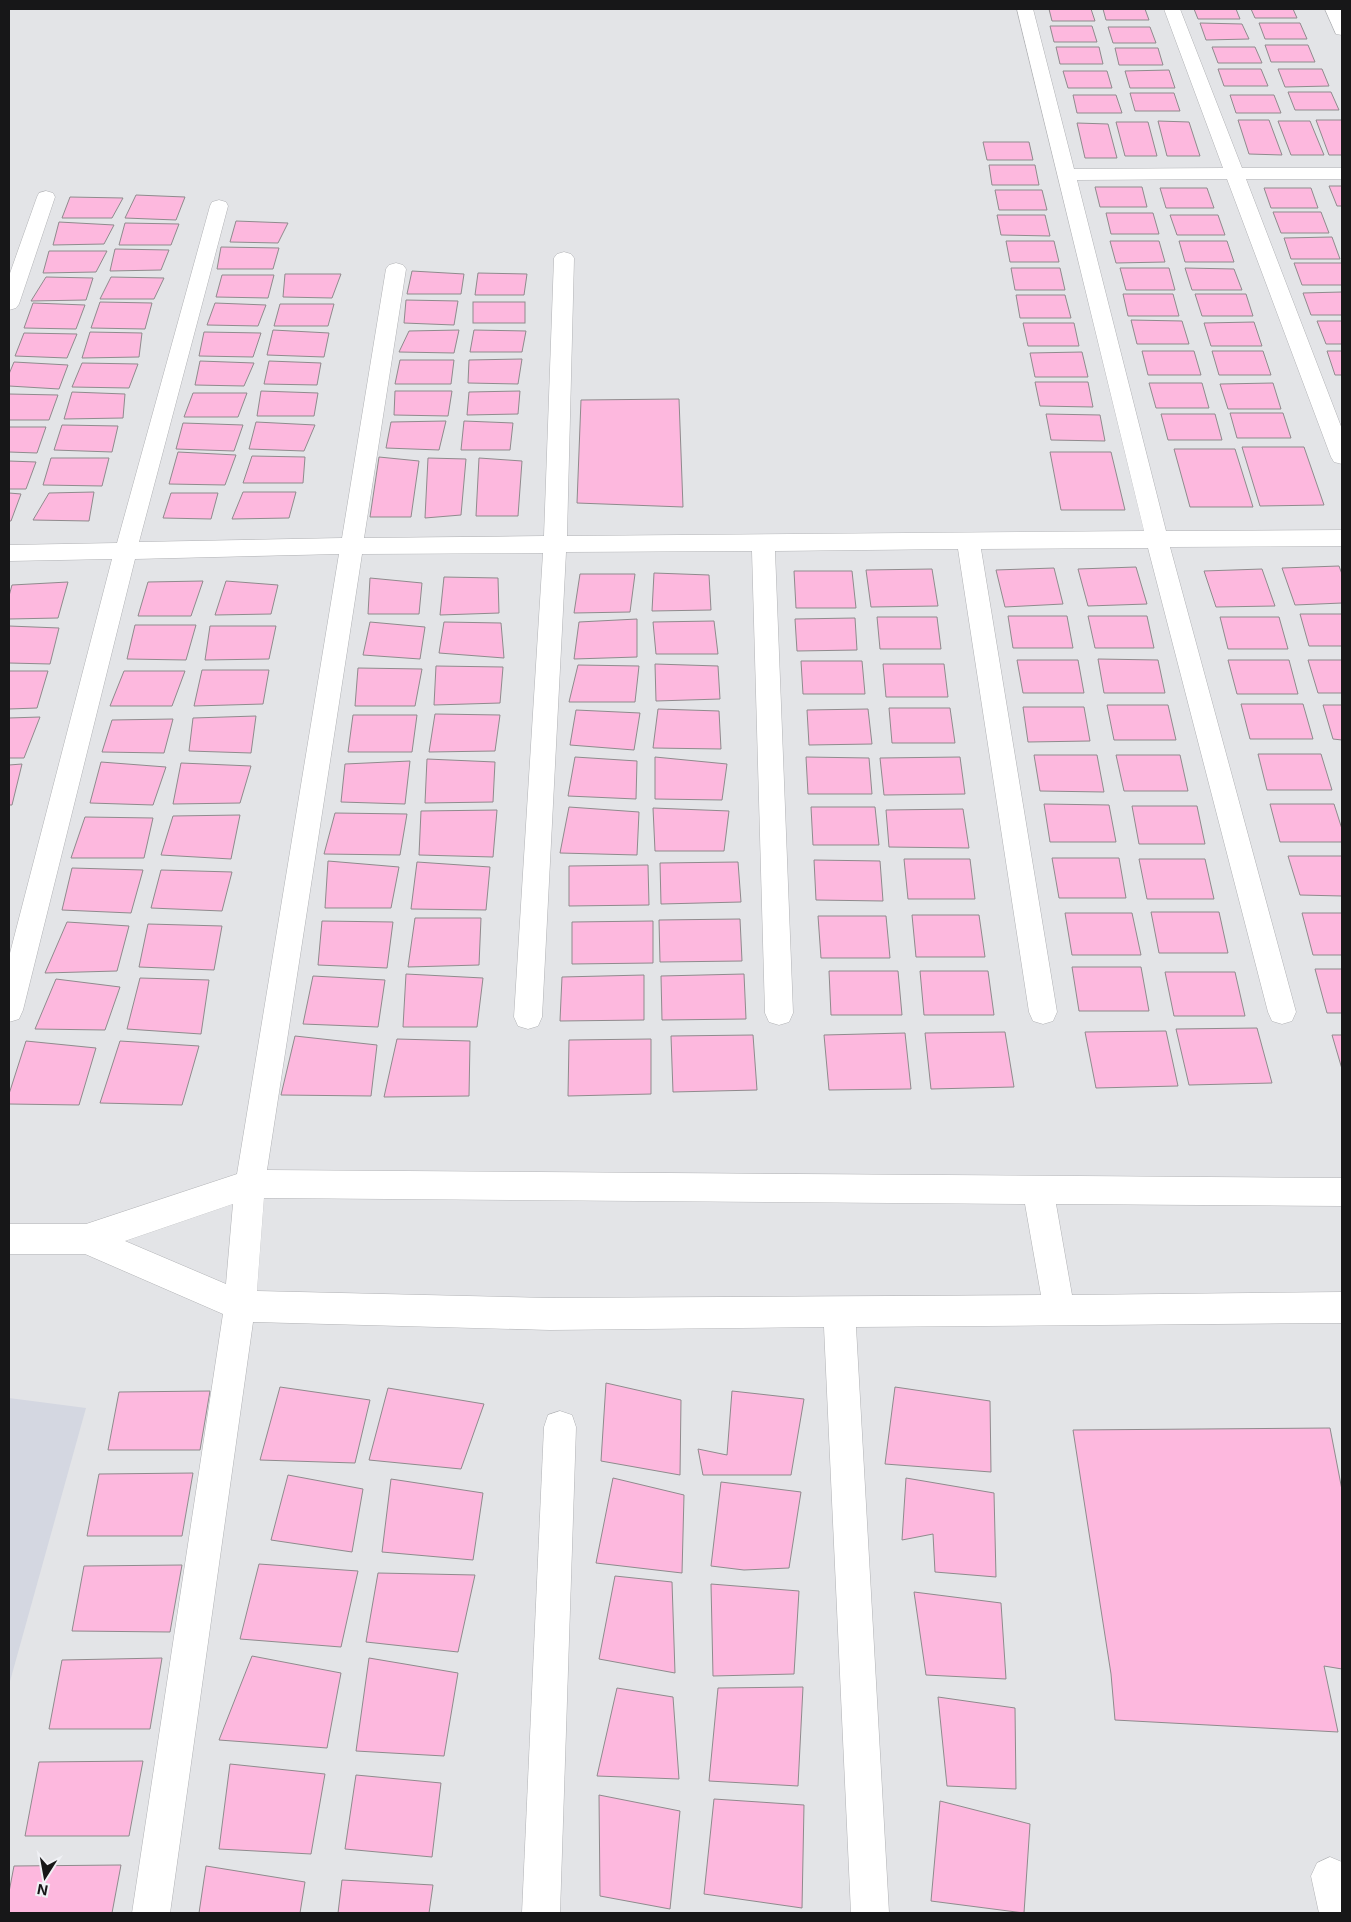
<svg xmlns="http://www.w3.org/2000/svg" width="1351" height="1922" viewBox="0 0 1351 1922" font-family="Inter,sans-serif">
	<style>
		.built { fill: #d4d7e1 }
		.building { fill: #fdb8de; stroke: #8f8b8d }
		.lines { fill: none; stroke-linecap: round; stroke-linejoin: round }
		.minor-casing { stroke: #b1b2b5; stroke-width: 1 }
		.minor { fill: #fff; fill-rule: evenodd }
	</style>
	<rect width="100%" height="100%" fill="#e3e4e7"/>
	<!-- built -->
	<polygon class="built" points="9,1398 86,1408 9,1685"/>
	<!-- building -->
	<g class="building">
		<polygon points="1049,9 1091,9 1095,21 1052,21"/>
		<polygon points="1103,9 1145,9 1149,20 1106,20"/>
		<polygon points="1194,9 1236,9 1240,19 1198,19"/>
		<polygon points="1251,9 1293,9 1297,18 1255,18"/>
		<polygon points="1200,23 1242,24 1249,39 1206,40"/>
		<polygon points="1259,23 1300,23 1307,39 1265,39"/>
		<polygon points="1050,26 1092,26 1097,42 1054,42"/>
		<polygon points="1108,27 1150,27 1156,43 1113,43"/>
		<polygon points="1265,45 1308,45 1315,62 1271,62"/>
		<polygon points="1056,47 1099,47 1103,64 1060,64"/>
		<polygon points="1212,47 1255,47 1262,63 1218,63"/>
		<polygon points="1115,48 1158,48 1163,65 1119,65"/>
		<polygon points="1218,69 1261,69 1268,86 1224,86"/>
		<polygon points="1278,69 1322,69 1329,86 1285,87"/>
		<polygon points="1169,70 1175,88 1130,88 1125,71"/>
		<polygon points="1063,71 1107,71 1112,88 1068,88"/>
		<polygon points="1288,92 1331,92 1339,110 1295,110"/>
		<polygon points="1130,93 1174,93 1180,111 1135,111"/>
		<polygon points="1073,95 1116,95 1122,113 1077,113"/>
		<polygon points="1230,95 1274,95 1281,113 1236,113"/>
		<polygon points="1238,120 1269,120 1282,155 1249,154"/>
		<polygon points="1316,120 1342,120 1342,155 1329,155"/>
		<polygon points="1158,121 1189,122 1200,156 1167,156"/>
		<polygon points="1278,121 1310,121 1324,155 1291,155"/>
		<polygon points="1116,122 1148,122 1157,156 1125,156"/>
		<polygon points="1077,123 1108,124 1117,158 1085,158"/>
		<polygon points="983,142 1029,142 1033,160 987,160"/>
		<polygon points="989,165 1035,165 1039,185 992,185"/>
		<polygon points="1329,186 1342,186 1342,206 1337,206"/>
		<polygon points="1095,187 1142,187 1147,207 1100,207"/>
		<polygon points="1160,188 1207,188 1214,208 1166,208"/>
		<polygon points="1264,188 1311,188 1318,208 1271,208"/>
		<polygon points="995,190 1042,190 1047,210 999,210"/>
		<polygon points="136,195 185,197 176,220 125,218"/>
		<polygon points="70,197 123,198 112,218 62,218"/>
		<polygon points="1273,212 1321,212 1329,233 1281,233"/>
		<polygon points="1106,213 1153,213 1159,234 1111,234"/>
		<polygon points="997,215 1045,215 1050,236 1001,235"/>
		<polygon points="1170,215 1218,215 1225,235 1177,235"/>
		<polygon points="236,221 288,223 278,243 230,242"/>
		<polygon points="59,222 114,225 104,244 53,245"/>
		<polygon points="125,223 179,224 171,245 119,245"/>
		<polygon points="1332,237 1340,259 1291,259 1284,238"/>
		<polygon points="1006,241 1054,241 1059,262 1010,262"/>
		<polygon points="1110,241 1159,241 1165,262 1116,263"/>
		<polygon points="1179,241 1227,241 1234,262 1185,262"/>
		<polygon points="221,247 279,248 273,269 217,269"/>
		<polygon points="115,249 169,250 161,270 110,271"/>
		<polygon points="49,251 107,251 96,272 43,273"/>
		<polygon points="1294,263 1342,263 1342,285 1302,285"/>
		<polygon points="1011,268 1060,268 1065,290 1015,290"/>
		<polygon points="1120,268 1169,268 1175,290 1126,290"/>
		<polygon points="1185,268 1234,269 1242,290 1192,290"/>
		<polygon points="412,271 464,274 461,294 407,294"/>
		<polygon points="478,273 527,274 524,295 475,295"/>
		<polygon points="285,274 341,274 332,298 283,297"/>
		<polygon points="222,275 274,275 268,298 216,297"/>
		<polygon points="46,277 93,278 86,300 31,301"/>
		<polygon points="111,277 164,278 154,299 100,299"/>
		<polygon points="1342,292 1342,315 1311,315 1303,293"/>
		<polygon points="1123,294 1173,294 1179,316 1128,316"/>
		<polygon points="1195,294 1246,294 1253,316 1202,316"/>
		<polygon points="1016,295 1065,295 1071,318 1020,318"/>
		<polygon points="406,300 458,301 454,325 404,323"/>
		<polygon points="100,302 152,303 145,329 91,328"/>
		<rect x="473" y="302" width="52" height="21"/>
		<polygon points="33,303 85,305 76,329 24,328"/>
		<polygon points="215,303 266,305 258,326 207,325"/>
		<polygon points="280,304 334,304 328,326 274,326"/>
		<polygon points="1131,320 1182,321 1189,344 1137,344"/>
		<polygon points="1317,321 1342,321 1342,344 1326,344"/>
		<polygon points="1254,322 1262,346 1211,346 1204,323"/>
		<polygon points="1023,323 1074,323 1079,346 1028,346"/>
		<polygon points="273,330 329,333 324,357 267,355"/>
		<polygon points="459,330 454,353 399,352 409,331"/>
		<polygon points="474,330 526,331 522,352 470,352"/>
		<polygon points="90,332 142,333 139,357 82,358"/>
		<polygon points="204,332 261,333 253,357 199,356"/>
		<polygon points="24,333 77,334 67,358 15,356"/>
		<polygon points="1142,351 1194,351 1201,375 1148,375"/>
		<polygon points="1212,351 1263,351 1271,375 1219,375"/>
		<polygon points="1327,351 1342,351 1342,375 1335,375"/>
		<polygon points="1082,352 1088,377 1035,377 1030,353"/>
		<polygon points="522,359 518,384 468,383 469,360"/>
		<polygon points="400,360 454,360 451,384 395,384"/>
		<polygon points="200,361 254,363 244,386 195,385"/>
		<polygon points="269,361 321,363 317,385 264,384"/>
		<polygon points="14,362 68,365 59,389 9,386 9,374"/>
		<polygon points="82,363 138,364 129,388 72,387"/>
		<polygon points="1035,382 1088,382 1093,407 1040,406"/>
		<polygon points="1149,383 1202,383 1209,408 1156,408"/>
		<polygon points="1273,383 1281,409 1228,409 1220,384"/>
		<polygon points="261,391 318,393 314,416 257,416"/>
		<polygon points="395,391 452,391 448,416 394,415"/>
		<polygon points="520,391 518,414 467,415 469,392"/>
		<polygon points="72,392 125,394 123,418 64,419"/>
		<polygon points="193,393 247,393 238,417 184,417"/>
		<polygon points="9,394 58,395 49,420 9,420"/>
		<polygon points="679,399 683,507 577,503 581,400"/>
		<polygon points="1230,413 1283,413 1291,438 1237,438"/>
		<polygon points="1046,414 1100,415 1105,441 1051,440"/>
		<polygon points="1161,414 1215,414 1222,440 1168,440"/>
		<polygon points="446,421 439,450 386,448 391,422"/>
		<polygon points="464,421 513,423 510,450 461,450"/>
		<polygon points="256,422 315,425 304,451 249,449"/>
		<polygon points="183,423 243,425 234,451 176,449"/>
		<polygon points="62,425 118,426 112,452 54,450"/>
		<polygon points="9,427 46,427 37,453 9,452"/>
		<polygon points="1242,447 1304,447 1324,505 1260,506"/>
		<polygon points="1174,449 1235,449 1253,507 1190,507"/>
		<polygon points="178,452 236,455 225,485 169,484"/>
		<polygon points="1050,452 1111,452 1125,510 1061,510"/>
		<polygon points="252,456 305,457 303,483 243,483"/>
		<polygon points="379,457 419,461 411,517 370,517"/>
		<polygon points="51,458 109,458 102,486 43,485"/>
		<polygon points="428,458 466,459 461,515 425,518"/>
		<polygon points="479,458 522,461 518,516 476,516"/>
		<polygon points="9,461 36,462 26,489 9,489"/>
		<polygon points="94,492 89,521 33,520 49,493"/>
		<polygon points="243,492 296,492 289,518 232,519"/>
		<polygon points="9,493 21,494 11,521 9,521"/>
		<polygon points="171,493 218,493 211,519 163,518"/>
		<polygon points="1339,566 1342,574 1342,603 1295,605 1282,568"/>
		<polygon points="1136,567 1147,604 1088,606 1078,569"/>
		<polygon points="1054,568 1063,604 1005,607 996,570"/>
		<polygon points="932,569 938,606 871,607 866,570"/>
		<polygon points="1262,569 1275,606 1216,607 1204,571"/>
		<polygon points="794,571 852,571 856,608 796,608"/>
		<polygon points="654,573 709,575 711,610 652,611"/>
		<polygon points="580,574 635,574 630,612 574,613"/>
		<polygon points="444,577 498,578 499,613 440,615"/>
		<polygon points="370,578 422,583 419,614 368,614"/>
		<polygon points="203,581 191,616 138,616 148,582"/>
		<polygon points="226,581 278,585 271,614 215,615"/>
		<polygon points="68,582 58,618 9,619 9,596 12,585"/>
		<polygon points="1300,614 1342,614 1342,646 1309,646"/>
		<polygon points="1008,616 1067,616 1073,648 1013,648"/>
		<polygon points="1088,616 1147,616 1154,648 1095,648"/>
		<polygon points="877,617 937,617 941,649 880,649"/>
		<polygon points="1220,617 1279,617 1288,649 1228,649"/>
		<polygon points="855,618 857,650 797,651 795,619"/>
		<polygon points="637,619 637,657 574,659 579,622"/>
		<polygon points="714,621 718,654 656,654 653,622"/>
		<polygon points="370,622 425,627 420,659 363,655"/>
		<polygon points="444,622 501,623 504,658 439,653"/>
		<polygon points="135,625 196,625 186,660 127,659"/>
		<polygon points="9,626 59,628 50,664 9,663"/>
		<polygon points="210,626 276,626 269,659 205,660"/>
		<polygon points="1098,659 1158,660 1165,693 1104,693"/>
		<polygon points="1017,660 1078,660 1084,693 1023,693"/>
		<polygon points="1228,660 1289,660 1298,694 1237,694"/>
		<polygon points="1308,660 1342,660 1342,693 1318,693"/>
		<polygon points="801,661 862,661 865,694 803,694"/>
		<polygon points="655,664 718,666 720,699 656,701"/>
		<polygon points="883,664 944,664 948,697 886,697"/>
		<polygon points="578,665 639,666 635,702 569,702"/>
		<polygon points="436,666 503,667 500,703 434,705"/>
		<polygon points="358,668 422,669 415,706 355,706"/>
		<polygon points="202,670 269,670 263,704 194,706"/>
		<polygon points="9,671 48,671 37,708 9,709"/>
		<polygon points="124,671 185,671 172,706 110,706"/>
		<polygon points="1241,704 1303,704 1313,739 1250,739"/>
		<polygon points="1107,705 1168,705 1176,740 1114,740"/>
		<polygon points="1323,705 1342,705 1342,740 1333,739"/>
		<polygon points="1023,707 1084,707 1090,741 1028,742"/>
		<polygon points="889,708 950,708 955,743 892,743"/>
		<polygon points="658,709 719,711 721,749 653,748"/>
		<polygon points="868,709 872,744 809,745 807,710"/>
		<polygon points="576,710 640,713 634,750 570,745"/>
		<polygon points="435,714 500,715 495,751 429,752"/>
		<polygon points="353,715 417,715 412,752 348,752"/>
		<polygon points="256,716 251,753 189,751 193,718"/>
		<polygon points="40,717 24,758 9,758 9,718"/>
		<polygon points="173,719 164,753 102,752 112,720"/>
		<polygon points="1258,754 1321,754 1332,790 1267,790"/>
		<polygon points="1034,755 1097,755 1104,792 1040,791"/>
		<polygon points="1116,755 1180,755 1188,791 1124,791"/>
		<polygon points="575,757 637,761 636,799 568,796"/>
		<polygon points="655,757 727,764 722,800 655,799"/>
		<polygon points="806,757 869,758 872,794 808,794"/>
		<polygon points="960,757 965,794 884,795 880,758"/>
		<polygon points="427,759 495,762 493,802 425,803"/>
		<polygon points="410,761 405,804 341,802 345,764"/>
		<polygon points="101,762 166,767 153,805 90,803"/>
		<polygon points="181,763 251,766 240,803 173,804"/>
		<polygon points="22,764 12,805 9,805 9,765"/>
		<polygon points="1044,804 1109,805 1116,842 1050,842"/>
		<polygon points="1270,804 1334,804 1342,829 1342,842 1280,842"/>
		<polygon points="1132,806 1197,806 1205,844 1139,844"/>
		<polygon points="569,807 639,812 637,855 560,853"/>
		<polygon points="811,807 875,807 879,845 813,845"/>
		<polygon points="653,808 729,811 724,851 655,851"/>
		<polygon points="963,809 969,848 889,847 886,810"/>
		<polygon points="497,810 493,857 419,855 421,811"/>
		<polygon points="335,813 407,814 400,855 324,854"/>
		<polygon points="240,815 231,859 161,855 173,816"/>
		<polygon points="85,817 153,818 144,858 71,858"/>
		<polygon points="1288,856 1342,856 1342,896 1300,895"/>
		<polygon points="1052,858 1119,858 1126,898 1059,898"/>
		<polygon points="904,859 970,859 975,899 908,899"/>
		<polygon points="1139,859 1205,859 1214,899 1147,899"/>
		<polygon points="814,860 880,861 883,901 816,900"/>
		<polygon points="328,861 399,867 391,908 325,908"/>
		<polygon points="417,862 490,867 486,910 411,909"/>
		<polygon points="738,862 741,902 661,904 660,863"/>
		<polygon points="648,865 649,905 569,906 569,866"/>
		<polygon points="72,868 143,870 131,913 62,910"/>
		<polygon points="161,870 232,872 222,911 151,908"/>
		<polygon points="1151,912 1219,912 1228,953 1159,953"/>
		<polygon points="1065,913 1132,913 1141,955 1072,955"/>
		<polygon points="1302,913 1342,913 1342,955 1313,955"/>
		<polygon points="912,915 979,915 985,957 916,957"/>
		<polygon points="818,916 886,916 890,958 821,958"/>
		<polygon points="415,918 481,918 479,965 408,967"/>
		<polygon points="740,919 742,961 660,962 659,920"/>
		<polygon points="322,921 393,922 387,968 318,965"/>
		<polygon points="653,921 653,963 572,964 572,922"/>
		<polygon points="67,922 129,926 117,971 45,973"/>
		<polygon points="148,924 222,926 214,970 139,967"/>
		<polygon points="1072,967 1141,967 1149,1011 1079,1011"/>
		<polygon points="1315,969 1342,969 1342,1013 1327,1013"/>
		<polygon points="829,971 898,971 902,1015 831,1015"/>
		<polygon points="920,971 988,971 994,1015 924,1015"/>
		<polygon points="1165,972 1235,972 1245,1016 1174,1016"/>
		<polygon points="406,974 483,978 477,1027 403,1027"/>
		<polygon points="744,974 746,1019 662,1020 661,976"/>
		<polygon points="644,975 644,1020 560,1021 562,977"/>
		<polygon points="313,976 385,980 378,1027 303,1024"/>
		<polygon points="140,978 209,980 201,1034 127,1029"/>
		<polygon points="56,979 120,987 105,1030 35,1029"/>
		<polygon points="1257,1028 1272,1083 1189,1085 1176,1029"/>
		<polygon points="1166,1031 1178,1086 1096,1088 1085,1032"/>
		<polygon points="1005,1032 1014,1087 931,1089 925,1033"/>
		<polygon points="905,1033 911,1089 829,1090 824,1035"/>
		<polygon points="753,1035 757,1090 673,1092 671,1036"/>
		<polygon points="1332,1035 1342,1035 1342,1069"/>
		<polygon points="295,1036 377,1045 371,1096 281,1095"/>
		<polygon points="397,1039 470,1041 469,1096 384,1097"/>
		<polygon points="651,1039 651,1094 568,1096 569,1040"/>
		<polygon points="26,1041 96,1048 79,1105 9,1104 9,1094"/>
		<polygon points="120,1041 199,1046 182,1105 100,1103"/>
		<polygon points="606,1383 681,1400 680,1475 601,1461"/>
		<polygon points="280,1387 370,1400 355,1463 260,1460"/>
		<polygon points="895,1387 990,1401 991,1472 885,1464"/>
		<polygon points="388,1388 484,1404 461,1469 369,1460"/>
		<polygon points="210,1391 200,1450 108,1450 119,1392"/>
		<polygon points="732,1391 804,1399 791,1475 703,1475 698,1449 727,1455"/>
		<polygon points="1330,1428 1342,1490 1342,1669 1324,1666 1338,1732 1115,1720 1111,1674 1073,1430"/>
		<polygon points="193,1473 182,1536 87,1536 99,1474"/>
		<polygon points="288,1475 363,1489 352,1552 271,1540"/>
		<polygon points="613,1478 684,1495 682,1573 596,1563"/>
		<polygon points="906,1478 994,1493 996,1577 935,1572 933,1534 902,1540"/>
		<polygon points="391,1479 483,1493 473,1560 382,1552"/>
		<polygon points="721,1482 801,1492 789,1568 744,1570 711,1566"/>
		<polygon points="259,1564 358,1571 341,1647 240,1639"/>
		<polygon points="182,1565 170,1632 72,1631 84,1566"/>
		<polygon points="378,1573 475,1575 458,1652 366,1642"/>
		<polygon points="615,1576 672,1582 675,1673 599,1659"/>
		<polygon points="711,1584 799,1591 794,1674 713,1676"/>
		<polygon points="914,1592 1001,1603 1006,1679 926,1675"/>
		<polygon points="252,1656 341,1673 327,1748 219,1740"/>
		<polygon points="162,1658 150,1729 49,1729 62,1660"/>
		<polygon points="369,1658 458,1673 444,1756 356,1751"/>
		<polygon points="803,1687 798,1786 709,1781 718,1688"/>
		<polygon points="617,1688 673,1697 679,1779 597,1776"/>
		<polygon points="938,1697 1015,1708 1016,1789 947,1786"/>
		<polygon points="143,1761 129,1836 25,1836 39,1762"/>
		<polygon points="230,1764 325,1774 311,1854 219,1849"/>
		<polygon points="356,1775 441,1783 432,1857 345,1849"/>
		<polygon points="599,1795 680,1811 670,1909 600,1896"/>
		<polygon points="714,1799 804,1805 802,1908 704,1894"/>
		<polygon points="940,1801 1030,1824 1024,1913 931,1901"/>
		<polygon points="121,1865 112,1913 9,1913 9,1892 14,1866"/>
		<polygon points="206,1866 305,1882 300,1913 199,1913"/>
		<polygon points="342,1880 433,1885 429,1913 338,1913"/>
	</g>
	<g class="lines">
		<!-- minor casing -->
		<g class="minor-casing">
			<g id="minor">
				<path d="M 1017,9 L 1033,9 L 1074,169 L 1223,168 L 1164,9 L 1180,9 L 1242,168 L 1342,168 L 1342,179 L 1246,179 L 1342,429 L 1342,464 L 1334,462 L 1331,457 L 1227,179 L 1077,180 L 1166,531 L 1342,530 L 1342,546 L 1170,547 L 1296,1012 L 1292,1021 L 1282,1024 L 1272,1021 L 1268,1012 L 1148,548 L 981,549 L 1057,1012 L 1053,1021 L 1043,1024 L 1033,1021 L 1029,1012 L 958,549 L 775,551 L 793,1013 L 789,1022 L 779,1025 L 769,1022 L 765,1013 L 752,551 L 566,552 L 542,1017 L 538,1026 L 528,1029 L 518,1026 L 514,1017 L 543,553 L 362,554 L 267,1170 L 1342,1178 L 1342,1206 L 1056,1204 L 1072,1295 L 1342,1292 L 1342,1323 L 856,1327 L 889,1913 L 851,1913 L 824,1327 L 550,1330 L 253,1322 L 170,1913 L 132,1913 L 223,1314 L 85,1254 L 9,1254 L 9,1224 L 86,1224 L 237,1174 L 339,554 L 135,559 L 23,1010 L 19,1019 L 9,1022 L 9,957 L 112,559 L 9,561 L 9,545 L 117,543 L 210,206 L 212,202 L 219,200 L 226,202 L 228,206 L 139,542 L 342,538 L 386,269 L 389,265 L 396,263 L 403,265 L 406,269 L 364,538 L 544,536 L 554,258 L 557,254 L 564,252 L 571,254 L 574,258 L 567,536 L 1144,531 ZM 264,1198 L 1025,1204 L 1041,1295 L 550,1298 L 257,1291 ZM 233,1204 L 226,1284 L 125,1241 Z"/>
				<polygon points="1325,9 1341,9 1342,35 1336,34"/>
				<polygon points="46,191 53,193 55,197 19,304 16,308 9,310 9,276 37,197 39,193"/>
				<polygon points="560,1411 572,1415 576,1427 560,1913 522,1913 544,1427 548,1415"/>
				<polygon points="1330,1857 1342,1862 1342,1913 1319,1913 1311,1876 1317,1863"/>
			</g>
		</g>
		<!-- minor -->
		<use href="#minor" class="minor"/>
	</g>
	<!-- border -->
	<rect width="1351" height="1922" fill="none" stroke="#171718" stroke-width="20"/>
	<!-- north arrow -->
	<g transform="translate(45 1877) rotate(191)" stroke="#f0f1f5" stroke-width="4" paint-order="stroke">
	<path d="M0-4L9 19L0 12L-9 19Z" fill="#171718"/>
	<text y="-8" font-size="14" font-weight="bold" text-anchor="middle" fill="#171718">N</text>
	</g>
</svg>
